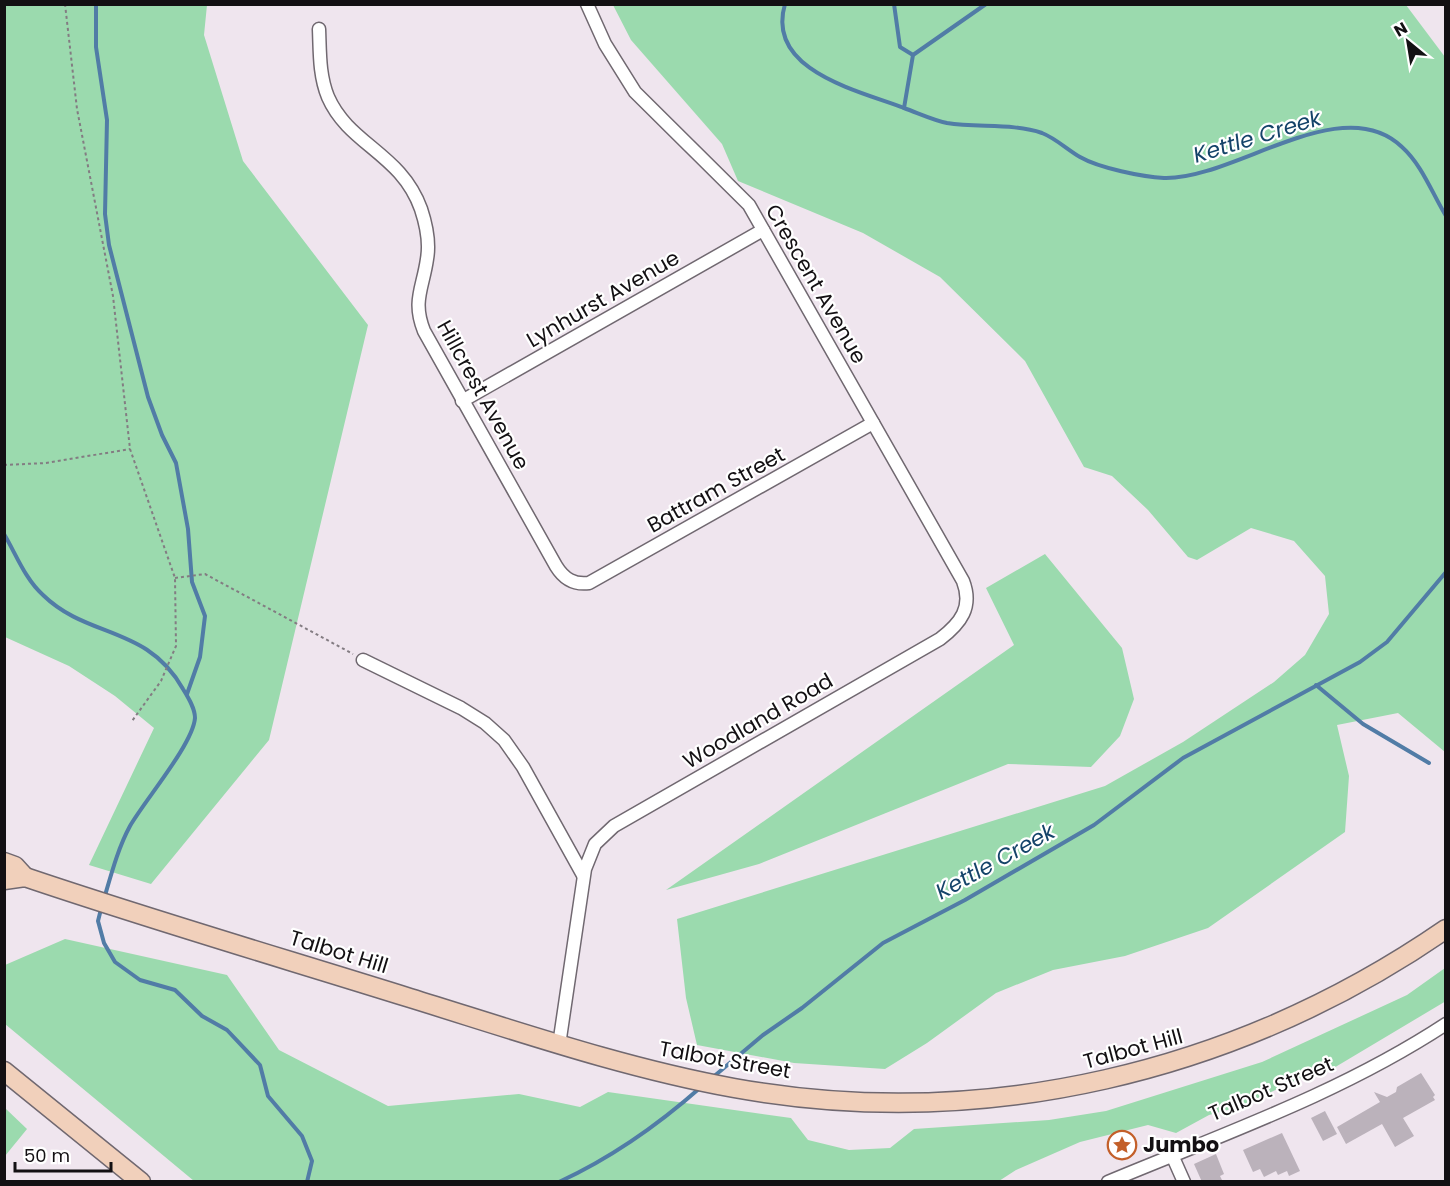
<svg xmlns="http://www.w3.org/2000/svg" width="1450" height="1186" viewBox="0 0 1450 1186" font-family="Poppins,sans-serif">
	<style>
		.green { fill: #9bdaae }
		.lines { fill: none; stroke-linecap: round; stroke-linejoin: round }
		.stream { stroke: #517ca6; stroke-width: 4 }
		.building { fill: #bbb2bb }
		.street-casing { stroke: #706870; stroke-width: 15 }
		.secondary-casing { stroke: #706870; stroke-width: 21 }
		.path { stroke: #837c82; stroke-width: 2; stroke-dasharray: 3 3; stroke-linecap: butt }
		.street { stroke: #fff; stroke-width: 12 }
		.secondary { stroke: #f1d0bb; stroke-width: 18 }
		.labels { text-anchor: middle; stroke-width: 4.5; stroke-linejoin: round; paint-order: stroke }
		.street-label { font-size: 21px; fill: #131013; stroke: #fff }
		.poi-label { font-size: 21px; font-weight: bold; fill: #131013; stroke: #fff; text-anchor: start }
		.water-label { font-size: 22px; font-style: italic; fill: #144369; stroke: #fff }
	</style>
	<rect width="100%" height="100%" fill="#efe5ee"/>
	<!-- green -->
	<g class="green">
		<polygon points="5,4 207,5 204,35 243,161 368,325 269,740 151,884 89,865 154,728 115,696 69,666 5,637"/>
		<polygon points="613,5 1406,5 1445,57 1445,752 1398,713 1337,725 1349,776 1345,832 1208,928 1125,956 1053,970 996,993 927,1043 885,1069 794,1063 697,1045 686,998 677,919 1105,786 1183,742 1274,682 1305,655 1329,614 1325,576 1294,541 1251,528 1197,560 1188,557 1148,510 1112,476 1084,467 1025,361 940,277 863,233 738,181 722,144 631,40"/>
		<polygon points="1045,554 1122,648 1134,699 1120,736 1091,767 1008,764 759,864 666,890 1014,645 986,588"/>
		<polygon points="65,939 227,975 279,1050 388,1106 519,1094 580,1107 608,1092 791,1118 808,1140 849,1150 890,1148 914,1129 1049,1120 1106,1111 1262,1062 1407,995 1445,968 1446,1001 1327,1072 1303,1077 1239,1107 1209,1115 1176,1133 1148,1125 1080,1142 1016,1170 999,1181 194,1181 5,1024 5,965"/>
		<polygon points="5,1108 27,1129 5,1156"/>
	</g>
	<g class="lines">
		<!-- stream -->
		<g class="stream">
			<polyline points="96,4 96,47 107,120 105,214 109,245 148,397 162,435 176,463 188,529 192,582 205,616 200,657 187,694"/>
			<path d="M 785,4 C 765,71 860,91 904,108"/>
			<polyline points="894,4 900,47 913,55"/>
			<path d="M 986,4 L 913,55 L 904,108 C 918,113 933,120 947,123 C 978,128 1013,123 1042,133 C 1055,138 1068,150 1080,157 C 1099,168 1143,177 1164,178 C 1234,180 1342,89 1402,147 C 1422,165 1432,193 1446,216"/>
			<path d="M 4,534 C 16,554 25,579 43,595 C 88,639 147,625 183,689 C 188,697 195,708 195,718 C 193,744 145,800 130,826 C 118,848 111,875 104,899"/>
			<polyline points="1316,685 1363,724 1429,763"/>
			<polyline points="101,909 98,921 104,943 115,962 140,980 175,990 202,1016 227,1030 260,1065 268,1096 302,1136 312,1161 307,1182"/>
			<polyline points="712,1078 763,1035 802,1008 883,943 965,900 1094,825 1183,758 1360,662 1387,642 1446,572"/>
			<path d="M 559,1182 C 611,1158 658,1125 701,1087"/>
		</g>
	</g>
	<!-- building -->
	<g class="building">
		<polygon points="1421,1073 1435,1095 1433,1097 1435,1100 1403,1118 1414,1136 1395,1147 1382,1124 1346,1144 1337,1127 1380,1102 1374,1092 1387,1097 1396,1092 1397,1087"/>
		<polygon points="1325,1111 1337,1134 1323,1141 1311,1118"/>
		<polygon points="1282,1133 1300,1171 1289,1176 1287,1171 1278,1175 1276,1171 1264,1177 1260,1169 1253,1172 1243,1150"/>
		<polygon points="1216,1154 1224,1174 1220,1176 1223,1182 1202,1182 1194,1164"/>
	</g>
	<g class="lines">
		<!-- street casing -->
		<g class="street-casing">
			<g id="street">
				<path d="M 319,29 C 320,52 319,75 328,97 C 349,145 401,153 421,209 C 426,224 430,242 427,259 C 423,288 412,301 424,331 L 556,566 C 564,579 574,585 589,583 L 873,423"/>
				<polyline points="462,401 763,230"/>
				<polyline points="363,660 461,708 485,723 504,740 523,767 583,875"/>
				<path d="M 559,1045 L 585,869 L 595,844 L 614,826 L 940,639 C 961,623 973,607 963,581 L 749,205 L 635,92 L 605,44 L 587,4"/>
				<polyline points="1172,1155 1184,1182"/>
				<path d="M 1108,1182 C 1223,1134 1341,1093 1446,1024"/>
			</g>
		</g>
		<!-- secondary casing -->
		<g class="secondary-casing">
			<g id="secondary">
				<polyline points="4,862 15,866 25,877"/>
				<path d="M 4,880 L 25,877 C 152,920 282,958 410,998 C 517,1031 624,1068 734,1088 C 984,1133 1237,1073 1446,929"/>
				<polyline points="4,1071 141,1182"/>
			</g>
		</g>
		<!-- path -->
		<g class="path">
			<polyline points="65,4 77,109 113,296 130,449 175,578 176,646 161,681 132,721"/>
			<polyline points="4,465 46,463 130,449"/>
			<polyline points="175,578 205,574 353,654"/>
		</g>
		<!-- street -->
		<use href="#street" class="street"/>
		<!-- secondary -->
		<use href="#secondary" class="secondary"/>
	</g>
	<!-- icons -->
	<defs>
		<g id="sight-ring" transform="scale(1.5)"><circle r="9.5" fill="#fff" stroke="#c35f29" stroke-width="1.5"/><path d="M0-6L1.8-2.2L6-1.7L2.9 1.2L3.7 5.4L0 3.3L-3.7 5.4L-2.9 1.2L-6-1.7L-1.8-2.2Z" fill="#c35f29"/></g>
	</defs>
	<g fill-rule="evenodd">
		<use href="#sight-ring" x="1122" y="1145"/>
	</g>
	<g class="labels">
		<!-- street labels -->
		<g class="street-label">
			<text transform="translate(816 284) rotate(60)" y="7">Crescent Avenue</text>
			<text transform="translate(603 299) rotate(-30)" y="7">Lynhurst Avenue</text>
			<text transform="translate(483 395) rotate(61)" y="7">Hillcrest Avenue</text>
			<text transform="translate(716 490) rotate(-29)" y="7">Battram Street</text>
			<text transform="translate(758 721) rotate(-30)" y="7">Woodland Road</text>
			<text transform="translate(339 952) rotate(17)" y="7">Talbot Hill</text>
			<text transform="translate(1133 1049) rotate(-15)" y="7">Talbot Hill</text>
			<text transform="translate(725 1060) rotate(10)" y="7">Talbot Street</text>
			<text transform="translate(1271 1089) rotate(-23)" y="7">Talbot Street</text>
		</g>
		<!-- poi labels -->
		<g class="poi-label">
			<text x="1143" y="1152">Jumbo</text>
		</g>
		<!-- water labels -->
		<g class="water-label">
			<text transform="translate(1257 136) rotate(-17)" y="8">Kettle Creek</text>
			<text transform="translate(995 861) rotate(-29)" y="8">Kettle Creek</text>
		</g>
	</g>
	<!-- border -->
	<rect width="1450" height="1186" fill="none" stroke="#131013" stroke-width="12"/>
	<!-- north arrow -->
	<g transform="translate(1408 42) rotate(330)" stroke="#ffffff" stroke-width="4.5" paint-order="stroke">
	<path d="M0-4.5L10 22L0 15L-10 22Z" fill="#131013"/>
	<text y="-9" font-size="16" font-weight="bold" text-anchor="middle" fill="#131013">N</text>
	</g>
	<!-- scale -->
	<path d="M15 1162v9h96v-9" fill="none" stroke="#131013" stroke-width="3"/>
	<text x="24" y="1162" font-size="18" fill="#131013" stroke="#ffffff" stroke-width="4.5" paint-order="stroke">50 m</text>
</svg>
